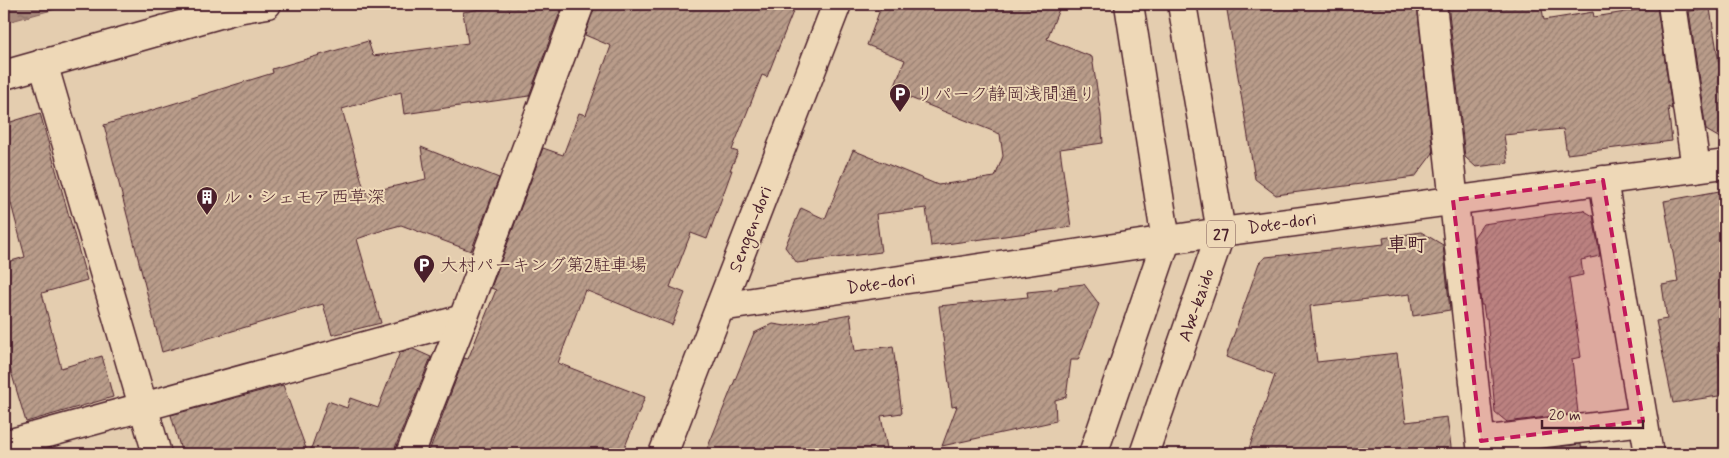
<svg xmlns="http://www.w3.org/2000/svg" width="1729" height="458" viewBox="0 0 1729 458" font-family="Mynerve,'Klee One',sans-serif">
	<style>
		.water { fill: url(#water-ripples); stroke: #825e5a }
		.building { fill: url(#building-hatch); stroke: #4a1f2b }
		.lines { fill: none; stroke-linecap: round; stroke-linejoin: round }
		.minor-casing { stroke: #4a1f2b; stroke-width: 31 }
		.tertiary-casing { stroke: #4a1f2b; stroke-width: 31 }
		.primary-casing { stroke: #4a1f2b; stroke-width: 31 }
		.minor { stroke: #eed8b7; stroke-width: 28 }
		.tertiary { stroke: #eed8b7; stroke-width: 28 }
		.primary { stroke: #eed8b7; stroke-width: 28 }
		.marked { fill: #c2185b; fill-opacity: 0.2; stroke: #c2185b; stroke-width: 4; stroke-dasharray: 10 6; stroke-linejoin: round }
		.labels { text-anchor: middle; stroke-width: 4; stroke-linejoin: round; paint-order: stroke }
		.shield { fill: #eed8b7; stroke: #7b5655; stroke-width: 1 }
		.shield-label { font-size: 16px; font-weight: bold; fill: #4a1f2b }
		.poi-label { font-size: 18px; fill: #4a1f2b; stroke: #eed8b7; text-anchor: start }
		.street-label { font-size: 18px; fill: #4a1f2b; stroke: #eed8b7 }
		.quarter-label { font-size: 20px; font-weight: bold; fill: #4a1f2b; stroke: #eed8b7 }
	</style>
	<defs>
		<pattern id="water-ripples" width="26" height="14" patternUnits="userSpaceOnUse" patternTransform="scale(1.25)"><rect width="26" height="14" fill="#a7887a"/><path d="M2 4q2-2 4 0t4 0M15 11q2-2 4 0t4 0" fill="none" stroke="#8a6f64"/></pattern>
		<pattern id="building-hatch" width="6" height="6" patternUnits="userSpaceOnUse" patternTransform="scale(1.25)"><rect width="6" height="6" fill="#b99c8a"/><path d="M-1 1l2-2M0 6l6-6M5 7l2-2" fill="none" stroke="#987f71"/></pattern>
	</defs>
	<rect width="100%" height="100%" fill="#e4cdaf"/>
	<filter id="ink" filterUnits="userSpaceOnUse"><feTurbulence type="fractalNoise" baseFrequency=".02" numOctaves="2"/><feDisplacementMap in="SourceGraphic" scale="10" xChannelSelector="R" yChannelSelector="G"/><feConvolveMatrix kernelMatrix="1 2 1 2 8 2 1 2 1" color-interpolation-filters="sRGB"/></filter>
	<g filter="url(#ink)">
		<!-- water -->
		<polygon class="water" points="4,4 74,4 4,23"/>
		<!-- building -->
		<g class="building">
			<polygon points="511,4 563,4 529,96 404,114 401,92 342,109 365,193 426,179 421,147 499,178 471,251 401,225 386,229 357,239 381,323 332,335 323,304 162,352 104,125 273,73 272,69 368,41 373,56 468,43 463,12"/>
			<polygon points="595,4 796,4 767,77 762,75 732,150 738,152 730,170 732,170 707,239 691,233 670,287 685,293 672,325 585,290 558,363 645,397 622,454 428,454 464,358 468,359 496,290 491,288 543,148 563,155 579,113 586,115 611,46 585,35"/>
			<polygon points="882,4 1061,4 1047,39 1092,57 1101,115 1103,143 1060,149 1071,227 931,246 926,208 876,214 881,252 797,263 785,247 801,208 825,219 853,150 938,185 995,177 1003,156 1000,134 893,91 905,60 867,45"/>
			<polygon points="1226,4 1417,4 1433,153 1415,177 1276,195 1255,179"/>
			<polygon points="1448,4 1541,4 1544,20 1593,12 1594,17 1657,7 1672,109 1668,107 1672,141 1567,154 1563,129 1504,135 1508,163 1476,167 1465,157"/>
			<polygon points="1710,9 1720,69 1725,68 1725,141 1706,130 1689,11"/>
			<polygon points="40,113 87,280 42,293 61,368 102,356 113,397 26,422 4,348 4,263 25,257 4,177 4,124"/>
			<polygon points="1725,190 1725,346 1717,347 1725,395 1673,403 1656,321 1667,319 1662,285 1678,282 1664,201"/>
			<polygon points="1583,210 1593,216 1600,256 1581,260 1583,275 1569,278 1581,357 1572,359 1578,413 1507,422 1495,412 1487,318 1485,318 1483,305 1481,305 1474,237 1483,224"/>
			<polygon points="1421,232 1443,245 1450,310 1413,316 1410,294 1310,306 1317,362 1397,353 1406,422 1447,417 1452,454 1247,454 1275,375 1226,357 1259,263 1266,257 1384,244 1383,238"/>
			<polygon points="1084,284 1099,304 1078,360 1071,360 1066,397 1055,400 1056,421 942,446 957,406 952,407 939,306 1028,297 1027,292 1058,289 1058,287"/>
			<polygon points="850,314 855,351 893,346 902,413 881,416 888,454 705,454 754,333 773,324 786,326"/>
			<polygon points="413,349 431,357 395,448 395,454 309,454 328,401 347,408 350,398 378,408 400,352"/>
			<polygon points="283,385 308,454 182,454 171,415"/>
			<polygon points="1581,444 1582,454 1516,454 1516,452"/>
		</g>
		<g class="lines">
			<!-- minor casing -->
			<g class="minor-casing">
				<g id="minor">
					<polyline points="1432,4 1482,454"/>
					<polyline points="1672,4 1696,168"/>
					<polyline points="43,63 157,454"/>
					<polyline points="1603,180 1649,454"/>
					<polyline points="1481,441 1643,421"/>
					<polyline points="4,445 463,319"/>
					<polyline points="410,454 463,319 580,4"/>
					<polyline points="663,454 837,4"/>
				</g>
			</g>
			<!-- tertiary casing -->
			<g class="tertiary-casing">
				<g id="tertiary">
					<polyline points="4,75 237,9 267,4"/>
					<polyline points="720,307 1221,232 1725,164"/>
				</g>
			</g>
			<!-- primary casing -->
			<g class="primary-casing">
				<g id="primary">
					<polyline points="1093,454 1166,241 1129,4"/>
					<polyline points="1144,454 1221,232 1182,4"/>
				</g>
			</g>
			<!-- minor -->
			<use href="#minor" class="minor"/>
			<!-- tertiary -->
			<use href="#tertiary" class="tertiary"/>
			<!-- primary -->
			<use href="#primary" class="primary"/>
		</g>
	</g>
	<!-- marked area -->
	<path class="marked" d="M 1603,180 L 1643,421 L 1481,441 L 1453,200 Z"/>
	<!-- icons -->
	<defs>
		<g id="parking-pin" transform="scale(1.125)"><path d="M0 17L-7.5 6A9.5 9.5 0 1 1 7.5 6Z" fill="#4a1f2b" stroke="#eed8b7"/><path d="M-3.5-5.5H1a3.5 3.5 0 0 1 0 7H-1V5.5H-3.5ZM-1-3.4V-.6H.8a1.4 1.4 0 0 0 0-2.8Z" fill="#fff"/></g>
		<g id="building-pin" transform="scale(1.125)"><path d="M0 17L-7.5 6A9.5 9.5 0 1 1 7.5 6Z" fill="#4a1f2b" stroke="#eed8b7"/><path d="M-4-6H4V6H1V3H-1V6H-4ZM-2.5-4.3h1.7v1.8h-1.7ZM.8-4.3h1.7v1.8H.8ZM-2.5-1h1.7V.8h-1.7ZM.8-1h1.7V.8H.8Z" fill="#fff"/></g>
	</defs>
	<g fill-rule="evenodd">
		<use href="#parking-pin" x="900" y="94"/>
		<use href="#building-pin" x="207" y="197"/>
		<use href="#parking-pin" x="424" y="265"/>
	</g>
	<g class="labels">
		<!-- shield labels -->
		<rect class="shield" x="1207" y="220.5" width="28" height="27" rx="4"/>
		<g class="shield-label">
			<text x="1221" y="240">27</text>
		</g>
		<!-- poi labels -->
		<g class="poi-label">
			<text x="916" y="100">リパーク静岡浅間通り</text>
			<text x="223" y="203">ル・シェモア西草深</text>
			<text x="440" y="271">大村パーキング第2駐車場</text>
		</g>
		<!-- street labels -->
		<g class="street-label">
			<text transform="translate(1282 223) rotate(-8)" y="6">Dote-dori</text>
			<text transform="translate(750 229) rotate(-69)" y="6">Sengen-dori</text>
			<text transform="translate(881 283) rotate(-8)" y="6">Dote-dori</text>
			<text transform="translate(1196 305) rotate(-71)" y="6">Abe-kaido</text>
		</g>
		<!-- quarter labels -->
		<g class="quarter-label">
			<text x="1407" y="251">車町</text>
		</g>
	</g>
	<!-- margin -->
	<rect width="1729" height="458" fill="none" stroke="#eed8b7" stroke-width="20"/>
	<rect x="10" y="10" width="1709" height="438" fill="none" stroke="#4a1f2b" stroke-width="2" filter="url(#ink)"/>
	<!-- scale -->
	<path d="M1542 420v8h101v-8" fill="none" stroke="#4a1f2b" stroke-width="2.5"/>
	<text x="1549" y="420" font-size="15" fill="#4a1f2b" stroke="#eed8b7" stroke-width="4" paint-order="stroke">20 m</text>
</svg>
